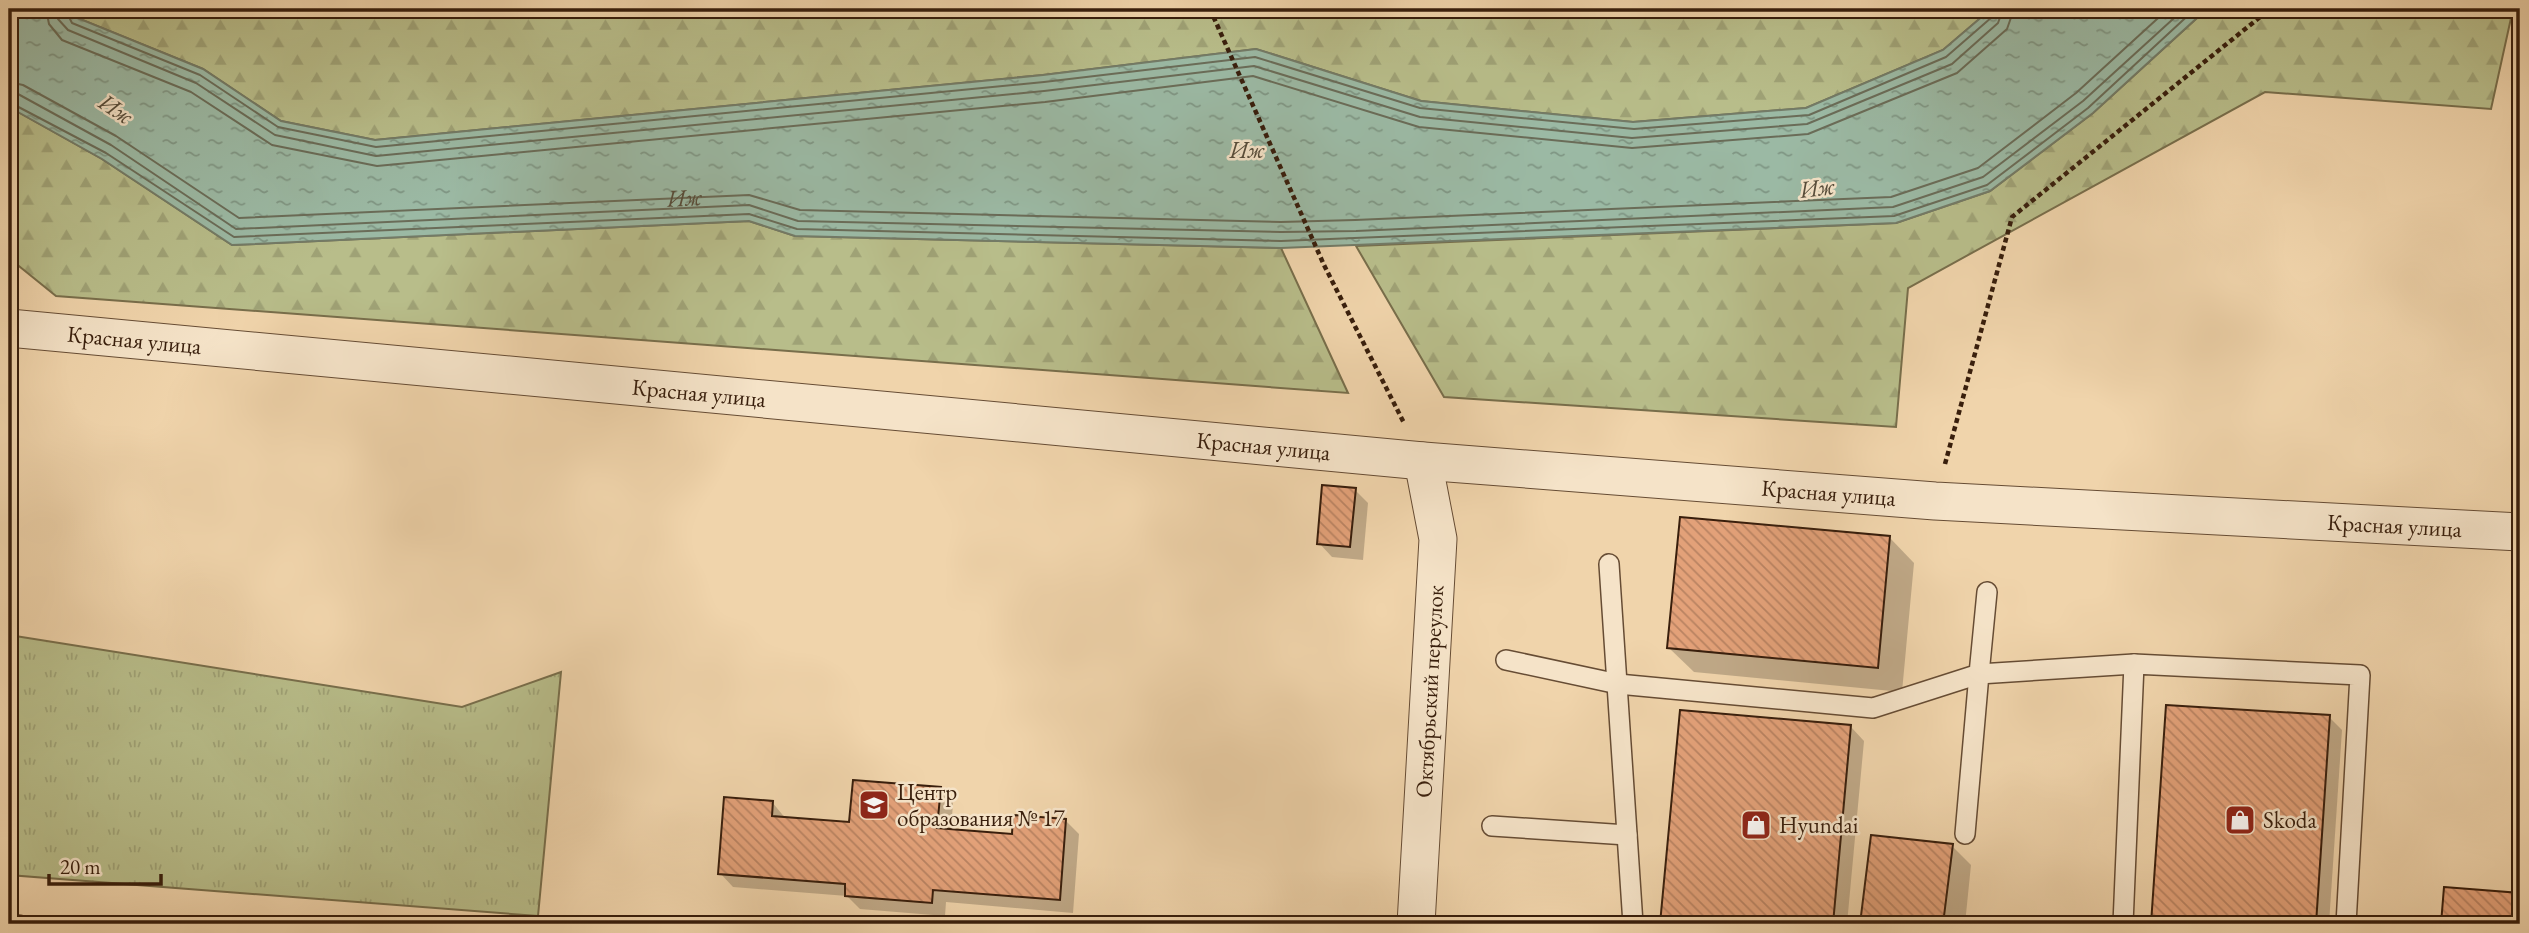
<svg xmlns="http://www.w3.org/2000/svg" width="2529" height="933" viewBox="0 0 2529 933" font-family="'EB Garamond',serif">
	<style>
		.grass { fill: url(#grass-tufts); stroke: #786e4b; stroke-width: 2 }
		.forest { fill: url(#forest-firs); stroke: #786e4b; stroke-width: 2 }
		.water { fill: url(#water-ripples); stroke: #737b67; stroke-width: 2 }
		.shadow { fill: #0003 }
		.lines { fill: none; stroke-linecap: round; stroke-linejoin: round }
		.shore { stroke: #6a6c58; stroke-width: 2 }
		.building { fill: url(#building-back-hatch); stroke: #381e0c; stroke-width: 2 }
		.service-casing { stroke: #664c34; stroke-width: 22 }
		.minor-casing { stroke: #664c34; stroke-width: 39 }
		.path { stroke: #381e0c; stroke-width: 4.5; stroke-dasharray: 5 3.5; stroke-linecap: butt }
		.service { stroke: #f5e3c8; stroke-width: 19 }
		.minor { stroke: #f5e3c8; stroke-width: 37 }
		.labels { text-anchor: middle; stroke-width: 5; stroke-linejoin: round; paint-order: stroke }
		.street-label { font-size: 23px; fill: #381e0c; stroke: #f5e3c8 }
		.poi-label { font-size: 23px; fill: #381e0c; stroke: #f5e3c8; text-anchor: start }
		.water-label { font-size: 24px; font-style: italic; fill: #564c3a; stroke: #f5e3c8 }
	</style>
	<defs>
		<pattern id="grass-tufts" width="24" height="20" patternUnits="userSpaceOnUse" patternTransform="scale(1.75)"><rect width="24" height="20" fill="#b8bd8a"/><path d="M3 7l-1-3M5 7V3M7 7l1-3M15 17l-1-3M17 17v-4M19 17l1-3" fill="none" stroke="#9fa276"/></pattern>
		<pattern id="forest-firs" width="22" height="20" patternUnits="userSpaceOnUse" patternTransform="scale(1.75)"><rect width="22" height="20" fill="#b8bd8a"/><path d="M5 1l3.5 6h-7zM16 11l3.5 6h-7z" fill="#9fa276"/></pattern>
		<pattern id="water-ripples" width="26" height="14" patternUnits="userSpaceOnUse" patternTransform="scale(1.75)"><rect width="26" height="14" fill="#9bb9a4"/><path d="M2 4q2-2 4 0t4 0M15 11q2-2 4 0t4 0" fill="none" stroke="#7f9684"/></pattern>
		<pattern id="building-back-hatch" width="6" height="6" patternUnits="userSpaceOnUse" patternTransform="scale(1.75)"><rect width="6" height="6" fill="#e3a179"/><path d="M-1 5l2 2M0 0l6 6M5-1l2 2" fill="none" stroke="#b98362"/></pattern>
	</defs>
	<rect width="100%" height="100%" fill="#f0d4ab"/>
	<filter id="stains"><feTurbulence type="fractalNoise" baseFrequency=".00286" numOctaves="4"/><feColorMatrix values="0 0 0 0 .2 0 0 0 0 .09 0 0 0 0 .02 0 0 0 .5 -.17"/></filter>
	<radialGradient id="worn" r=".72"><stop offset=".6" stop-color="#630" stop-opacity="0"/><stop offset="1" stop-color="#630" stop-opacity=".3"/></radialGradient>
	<!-- grass -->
	<polygon class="grass" points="9,635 462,707 561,672 538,916 9,875"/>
	<!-- forest -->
	<g class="forest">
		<polygon points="70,9 1991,9 1943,50 1806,108 1633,122 1421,101 1256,49 1043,75 375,140 281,121 203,69 75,17"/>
		<polygon points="2203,9 2513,9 2491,109 2265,92 1908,288 1896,427 1444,397 1356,246 1896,223 1990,191 2093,113 2198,17"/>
		<polygon points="9,107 102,159 232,245 749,221 795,236 1281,248 1348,393 56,296 9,258"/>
	</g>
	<!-- water -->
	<polygon class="water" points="9,9 70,9 75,17 203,69 281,121 375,140 1043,75 1256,49 1421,101 1633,122 1806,108 1943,50 1991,9 2203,9 2198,17 2093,113 1990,191 1896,223 1281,248 795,236 749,221 232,245 102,159 9,107"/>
	<!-- shadow -->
	<g class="shadow">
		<polygon points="1355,490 1368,503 1363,560 1332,557 1319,543"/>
		<polygon points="1890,538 1914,563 1902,692 1694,672 1669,648"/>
		<polygon points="2167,706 2329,717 2342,730 2329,924 2152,924"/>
		<polygon points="1681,712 1851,727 1864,741 1847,924 1662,924"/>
		<polygon points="940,789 953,803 951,831 1013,836 1065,820 1079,834 1073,913 946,902 945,916 860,909 847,896 733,887 720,873 772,802 786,819 851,824"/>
		<polygon points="1872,836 1952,846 1971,865 1965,924 1862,924"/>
		<polygon points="2446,889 2520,895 2520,924 2443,924"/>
	</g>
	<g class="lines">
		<!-- shore -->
		<g class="shore">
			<polyline points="46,9 49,24 62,40 191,92 272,145 377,166 1045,102 1253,76 1419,127 1632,148 1808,134 1957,73 2007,29 2014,9"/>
			<polyline points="56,9 58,19 68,30 196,83 275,135 376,156 1044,91 1254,66 1420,117 1632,138 1807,124 1952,64 1998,23 2003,9"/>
			<polyline points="65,9 72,23 200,75 278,127 376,147 1044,82 1255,57 1420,108 1634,129 1809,115 1946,57 1992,17 1995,9"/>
			<path id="s1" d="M 9,82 L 23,85 L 116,136 L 239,218 L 749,195 L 800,210 L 1281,222 L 1355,220 L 1891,197 L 1978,168 L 2076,93 L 2168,9"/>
			<polyline points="9,93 18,94 111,145 236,229 749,205 798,221 1281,232 1356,231 1893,207 1983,177 2083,101 2184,9"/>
			<polyline points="9,102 106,153 234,237 749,214 797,229 1281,241 1894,216 1987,185 2088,108 2195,9"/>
		</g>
	</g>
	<!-- building -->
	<g class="building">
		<polygon points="1322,485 1356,488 1350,547 1317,544"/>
		<polygon points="1680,517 1890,536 1878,668 1667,648"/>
		<polygon points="2166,705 2330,715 2316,924 2151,924"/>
		<polygon points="1680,710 1851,725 1833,924 1660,924"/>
		<polygon points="853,780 941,787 937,828 1012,834 1013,815 1066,819 1060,900 933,890 932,903 845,896 845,884 718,874 724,797 773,801 772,816 849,822"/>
		<polygon points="1871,835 1953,844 1943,924 1860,924"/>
		<polygon points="2444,887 2520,893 2520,924 2441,924"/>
	</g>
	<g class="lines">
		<!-- service casing -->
		<g class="service-casing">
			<g id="service">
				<polyline points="1609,564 1633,924"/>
				<polyline points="1506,660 1618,684 1873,708 1979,674 1987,592"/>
				<polyline points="1492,826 1627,835"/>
				<polyline points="1965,834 1979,674 2134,664"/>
				<polyline points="2123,924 2134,664 2360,675 2346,924"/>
			</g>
		</g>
		<!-- minor casing -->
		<g class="minor-casing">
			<g id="minor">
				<path id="s2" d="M 9,328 L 1423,461 L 1935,501 L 2520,532"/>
				<path id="s3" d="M 1416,924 L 1438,539 L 1423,461"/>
			</g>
		</g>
		<!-- path -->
		<g class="path">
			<polyline points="1210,9 1324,265 1404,423"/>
			<polyline points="1945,464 2012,217 2270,9"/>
			<polyline points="9,916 121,924"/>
		</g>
		<!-- service -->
		<use href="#service" class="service"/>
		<!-- minor -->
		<use href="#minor" class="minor"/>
	</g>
	<!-- icons -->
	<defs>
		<g id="school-square" transform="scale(1.575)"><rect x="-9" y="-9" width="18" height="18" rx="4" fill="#8f2418" stroke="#f5e3c8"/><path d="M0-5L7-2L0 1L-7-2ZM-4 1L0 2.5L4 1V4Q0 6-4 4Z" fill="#fff"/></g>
		<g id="shop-square" transform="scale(1.575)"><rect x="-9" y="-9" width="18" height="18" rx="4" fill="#8f2418" stroke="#f5e3c8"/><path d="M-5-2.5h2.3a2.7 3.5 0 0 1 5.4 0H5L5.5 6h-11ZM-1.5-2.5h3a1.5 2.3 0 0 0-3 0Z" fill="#fff"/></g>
	</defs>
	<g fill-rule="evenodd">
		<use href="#school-square" x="874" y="805"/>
		<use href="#shop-square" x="2240" y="820"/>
		<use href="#shop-square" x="1756" y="825"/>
	</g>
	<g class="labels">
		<!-- street labels -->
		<g class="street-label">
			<text dy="8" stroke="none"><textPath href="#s2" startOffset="126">Красная улица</textPath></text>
			<text dy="8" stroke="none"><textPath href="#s2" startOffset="693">Красная улица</textPath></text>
			<text dy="8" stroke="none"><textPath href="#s2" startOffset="1260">Красная улица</textPath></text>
			<text dy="8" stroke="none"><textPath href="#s2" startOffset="1827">Красная улица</textPath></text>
			<text dy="8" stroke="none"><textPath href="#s2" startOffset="2394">Красная улица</textPath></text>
			<text dy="8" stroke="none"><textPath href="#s3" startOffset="233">Октябрьский переулок</textPath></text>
		</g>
		<!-- poi labels -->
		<g class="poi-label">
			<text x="897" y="800">Центр<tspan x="897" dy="26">образования № 17</tspan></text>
			<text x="2263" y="828">Skoda</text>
			<text x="1779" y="833">Hyundai</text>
		</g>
		<!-- water labels -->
		<g class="water-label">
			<text transform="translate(116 109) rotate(34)" y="8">Иж</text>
			<text x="1247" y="158">Иж</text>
			<text transform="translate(1817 188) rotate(-7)" y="8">Иж</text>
			<text dy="8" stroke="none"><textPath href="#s1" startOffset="714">Иж</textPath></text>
		</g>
	</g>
	<!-- margin -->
	<rect width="2529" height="933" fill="none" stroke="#f0d4ab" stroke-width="35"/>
	<rect x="10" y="10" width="2508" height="912" fill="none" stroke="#381e0c" stroke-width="3.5"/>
	<rect x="18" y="18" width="2494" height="898" fill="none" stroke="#381e0c" stroke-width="2"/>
	<!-- scale -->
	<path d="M49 874v10h112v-10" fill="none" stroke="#381e0c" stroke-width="3.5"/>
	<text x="60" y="874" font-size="21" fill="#381e0c" stroke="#f5e3c8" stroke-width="5" paint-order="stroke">20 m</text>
	<rect width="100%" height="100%" filter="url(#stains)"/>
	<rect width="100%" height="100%" fill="url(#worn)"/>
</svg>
